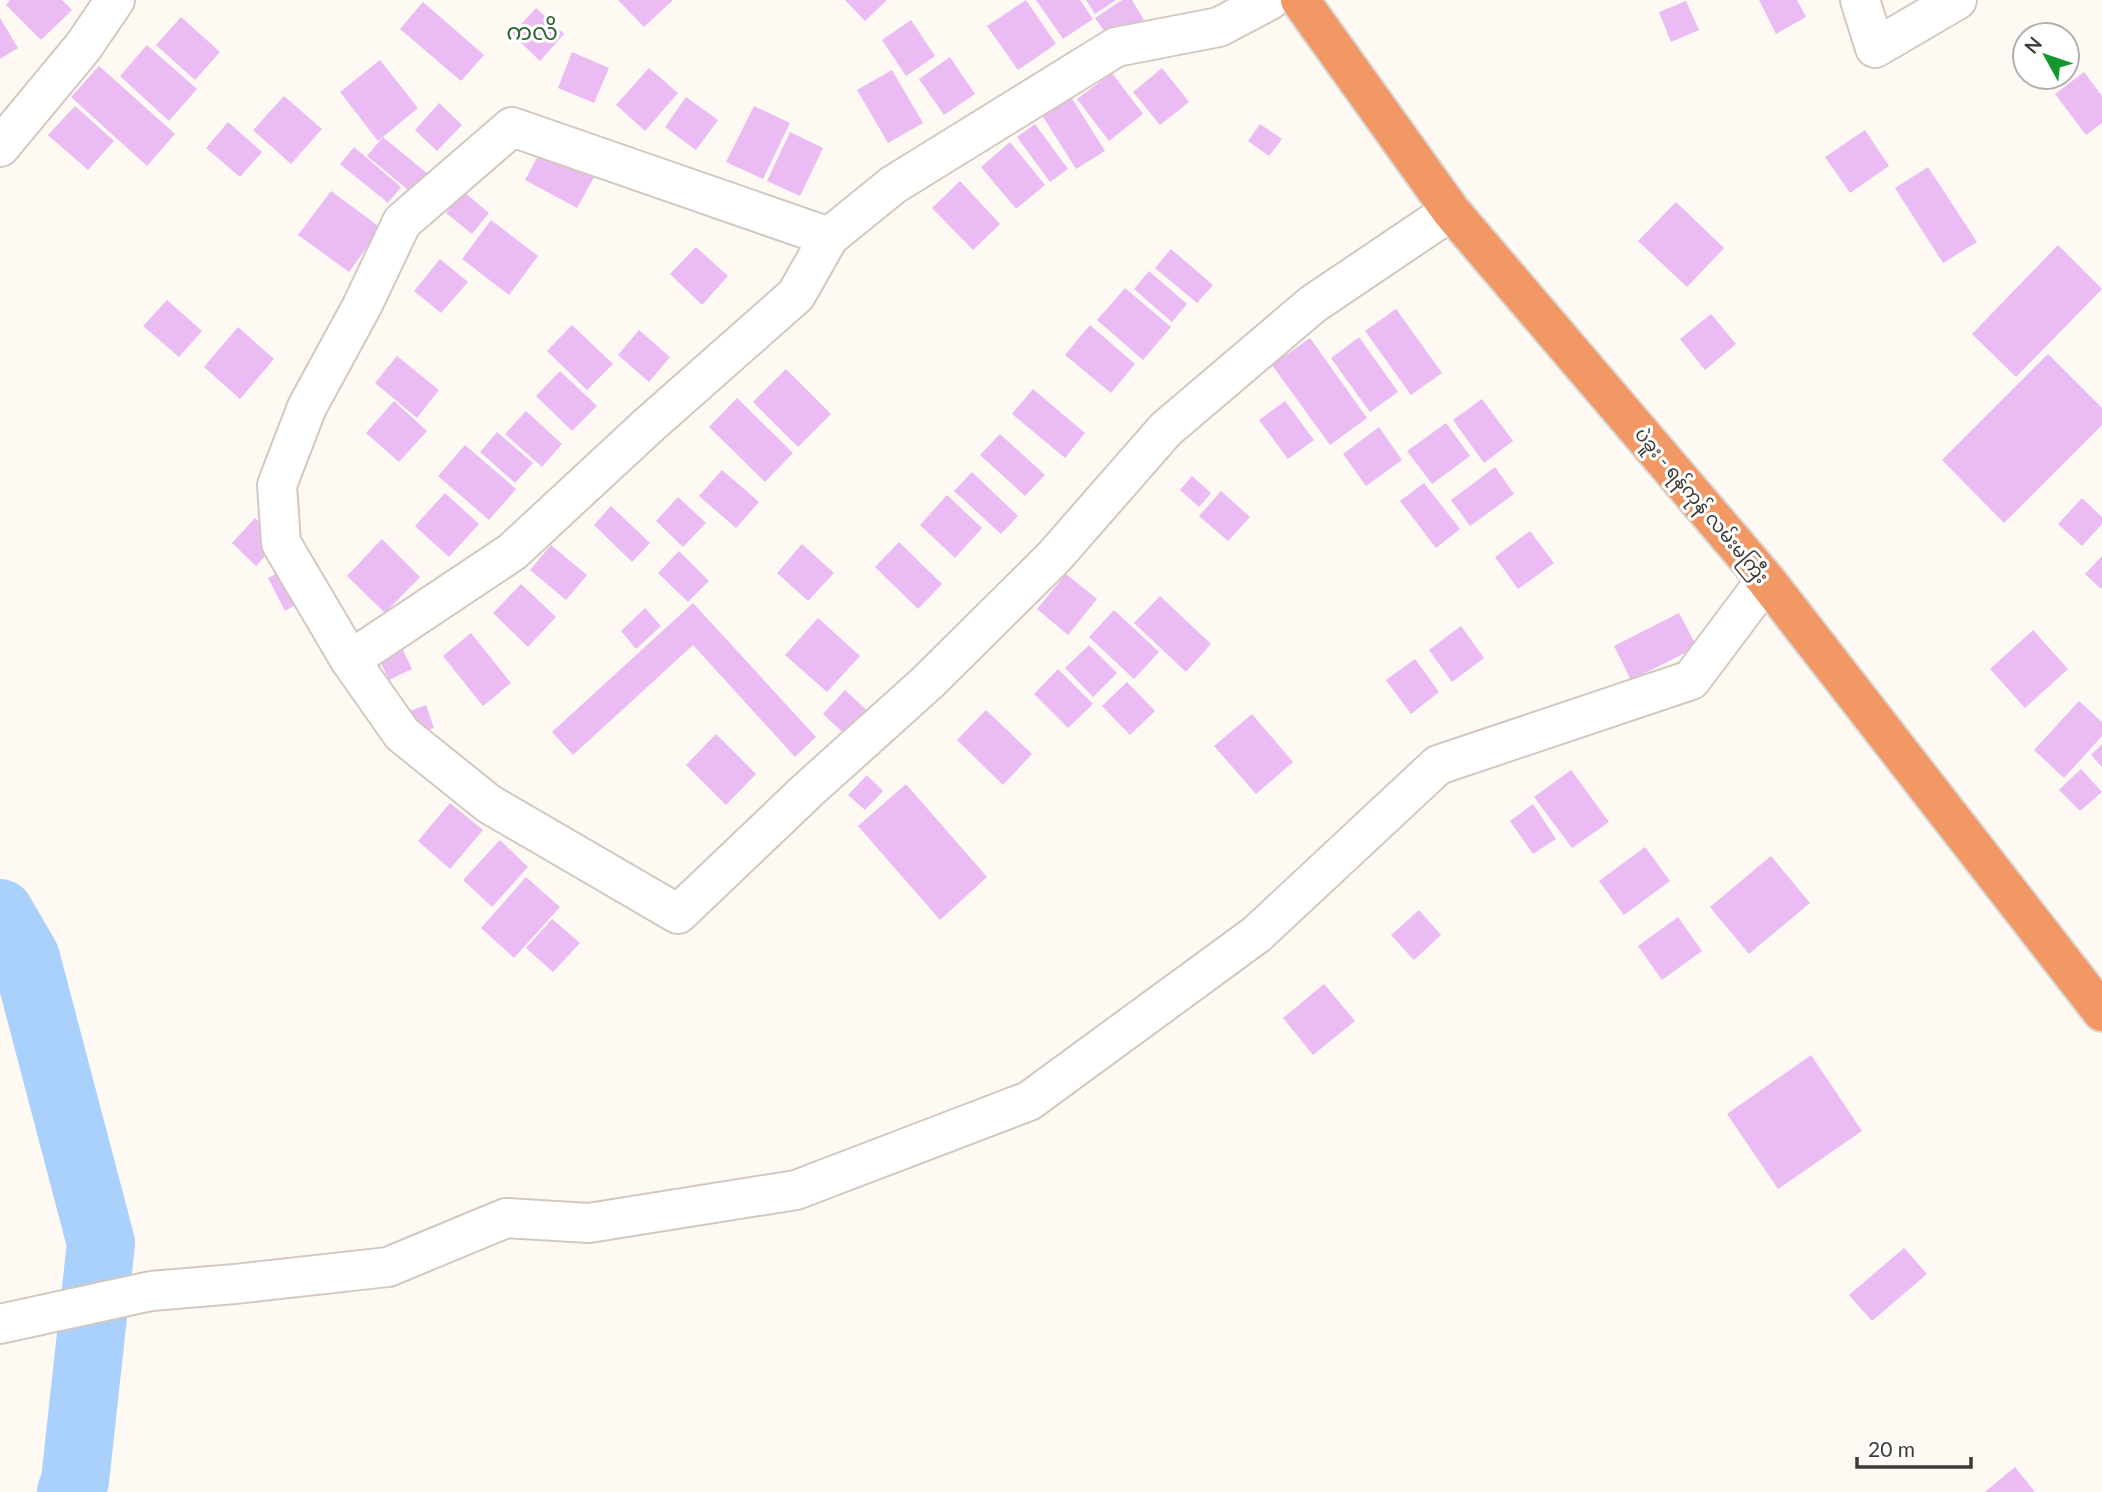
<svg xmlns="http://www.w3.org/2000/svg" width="2102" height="1492" viewBox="0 0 2102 1492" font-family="Lato,'Noto Sans Myanmar',sans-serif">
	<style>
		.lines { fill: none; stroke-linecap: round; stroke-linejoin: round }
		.river { stroke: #a9d1fc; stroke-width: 68 }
		.building { fill: #ebbbf3 }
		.street-casing { stroke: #d2c8c0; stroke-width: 42 }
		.highway-casing { stroke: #d8d8d7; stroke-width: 42 }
		.street { stroke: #fff; stroke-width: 38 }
		.highway { stroke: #f29864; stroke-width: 38 }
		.labels { text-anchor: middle; stroke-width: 6; stroke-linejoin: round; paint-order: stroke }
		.street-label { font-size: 19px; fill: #3e3a36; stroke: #fff }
		.quarter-label { font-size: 23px; fill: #2e6632; stroke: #fff }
	</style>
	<rect width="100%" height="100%" fill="#fff9f4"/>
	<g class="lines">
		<!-- river -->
		<polyline class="river" points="0,913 26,958 101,1243 75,1481 71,1492"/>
	</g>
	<!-- building -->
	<g class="building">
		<polygon points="10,0 62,0 72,10 41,40 6,5"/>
		<polygon points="618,0 673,0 644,27"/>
		<polygon points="845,0 887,0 865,21"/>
		<polygon points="1026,0 1056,44 1018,70 987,26"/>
		<polygon points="1036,0 1080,0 1093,19 1063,39"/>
		<polygon points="1086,0 1116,0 1095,14"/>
		<polygon points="1122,0 1132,0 1144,20 1112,42 1095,18"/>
		<polygon points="1759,0 1797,0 1806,17 1776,34"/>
		<polygon points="1686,1 1699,30 1671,42 1659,12"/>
		<polygon points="423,2 484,55 461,81 400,29"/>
		<polygon points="536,8 564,34 540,61 512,34"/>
		<polygon points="181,17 220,52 195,80 156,45"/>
		<polygon points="0,18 18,48 0,59"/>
		<polygon points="911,20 935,56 906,76 882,40"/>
		<polygon points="147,45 197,89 169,121 120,76"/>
		<polygon points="572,52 609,68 594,103 558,88"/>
		<polygon points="950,57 975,94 944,115 919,79"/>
		<polygon points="380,60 418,108 378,141 340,92"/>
		<polygon points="99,66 175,134 147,166 71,97"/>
		<polygon points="649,68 678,93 645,131 616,105"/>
		<polygon points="1162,68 1189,102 1160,125 1133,92"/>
		<polygon points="892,70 923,123 888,143 857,90"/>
		<polygon points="2084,72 2102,96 2102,123 2086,135 2055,94"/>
		<polygon points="1112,73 1143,114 1109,141 1077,99"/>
		<polygon points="1069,94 1105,151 1076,169 1040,112"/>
		<polygon points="284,96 322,129 291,164 253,130"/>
		<polygon points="686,97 718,120 696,150 665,127"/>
		<polygon points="439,103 462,125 437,151 415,130"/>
		<polygon points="75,106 114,141 88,170 48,135"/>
		<polygon points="754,106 790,123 763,179 726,162"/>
		<polygon points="228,122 262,152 240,177 206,148"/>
		<polygon points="1035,124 1068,169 1050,182 1017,137"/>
		<polygon points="1260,124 1282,139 1269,156 1248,141"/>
		<polygon points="1865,130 1889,166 1850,193 1825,157"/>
		<polygon points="790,132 823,148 800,196 767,181"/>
		<polygon points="383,137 428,174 413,194 367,156"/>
		<polygon points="546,141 598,170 577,208 525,180"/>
		<polygon points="1010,142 1045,185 1016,209 981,167"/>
		<polygon points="354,147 401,187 388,203 340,164"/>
		<polygon points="1928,167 1977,242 1943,263 1895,188"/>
		<polygon points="960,181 1000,224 973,250 932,208"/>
		<polygon points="331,191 381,228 349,272 298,235"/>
		<polygon points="464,192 489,213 472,234 446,213"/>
		<polygon points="1676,202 1724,248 1687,287 1638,241"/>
		<polygon points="491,220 538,256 509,295 462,259"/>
		<polygon points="2058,245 2102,289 2016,377 1972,334"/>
		<polygon points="696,247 728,276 702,305 670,274"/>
		<polygon points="1171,249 1213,285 1197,303 1155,268"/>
		<polygon points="440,259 468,282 441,313 414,291"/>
		<polygon points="1149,271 1187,304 1172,322 1134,289"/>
		<polygon points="1125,288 1171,327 1143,360 1097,320"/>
		<polygon points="167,300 202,331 179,357 143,326"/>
		<polygon points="1396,309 1442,373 1411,395 1365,331"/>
		<polygon points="1711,314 1736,344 1705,370 1680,339"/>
		<polygon points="572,325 613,364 587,390 547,351"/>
		<polygon points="1090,325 1135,364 1111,393 1065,355"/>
		<polygon points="238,327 274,359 240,399 204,367"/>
		<polygon points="639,330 670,357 649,382 618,355"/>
		<polygon points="1359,337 1398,392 1370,412 1331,358"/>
		<polygon points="1310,338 1367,418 1330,445 1272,365"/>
		<polygon points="2048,354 2102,408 2102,425 2004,523 1942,460"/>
		<polygon points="397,356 439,390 417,418 375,383"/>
		<polygon points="786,369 831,414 798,447 753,402"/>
		<polygon points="560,371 597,406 572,431 536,396"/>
		<polygon points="1033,389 1085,433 1065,458 1012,414"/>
		<polygon points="737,398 793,453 765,482 709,427"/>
		<polygon points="1482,399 1513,441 1484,463 1453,420"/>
		<polygon points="394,401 427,431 399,462 366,433"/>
		<polygon points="1285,401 1314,440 1288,459 1259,420"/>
		<polygon points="526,411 562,444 542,467 505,434"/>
		<polygon points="1446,423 1470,456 1432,484 1407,451"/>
		<polygon points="1379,427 1402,460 1366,486 1343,454"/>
		<polygon points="497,432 533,463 515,483 480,452"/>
		<polygon points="1000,434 1045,475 1025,496 980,455"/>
		<polygon points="465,445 516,489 489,520 438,476"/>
		<polygon points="1495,467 1514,494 1470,526 1451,500"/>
		<polygon points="722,470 759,502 736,528 699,496"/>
		<polygon points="972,472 1018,516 1001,534 954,491"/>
		<polygon points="1192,476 1211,493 1199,507 1180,490"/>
		<polygon points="1424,483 1460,529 1436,548 1400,501"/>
		<polygon points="1221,491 1250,517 1228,541 1199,516"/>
		<polygon points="445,493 479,524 449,557 415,526"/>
		<polygon points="947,495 982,528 955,558 920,525"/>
		<polygon points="678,497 706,523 683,547 656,521"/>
		<polygon points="2082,498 2102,517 2102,524 2082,546 2058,524"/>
		<polygon points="611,506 650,543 632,562 594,525"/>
		<polygon points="255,518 279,541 256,566 232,543"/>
		<polygon points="1530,531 1554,563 1518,589 1495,557"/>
		<polygon points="382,539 420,577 385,613 347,576"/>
		<polygon points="899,542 942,584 918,609 875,567"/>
		<polygon points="802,544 834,573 808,601 777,573"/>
		<polygon points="551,545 587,575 566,600 530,570"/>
		<polygon points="679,551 709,581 688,602 658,573"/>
		<polygon points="2102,556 2102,587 2101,589 2085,574"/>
		<polygon points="290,566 308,598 285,611 268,578"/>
		<polygon points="1066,574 1097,599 1068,635 1037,609"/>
		<polygon points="521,584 556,617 528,647 493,613"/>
		<polygon points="1160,596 1211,644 1186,672 1134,623"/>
		<polygon points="693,603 816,737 795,757 693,645 573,755 552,732"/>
		<polygon points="645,608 661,626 636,649 621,631"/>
		<polygon points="1114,610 1159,652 1134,679 1089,637"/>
		<polygon points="1679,613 1697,647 1631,680 1614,646"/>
		<polygon points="818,618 860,656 827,692 785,655"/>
		<polygon points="1461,626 1484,658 1452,682 1429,650"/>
		<polygon points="2033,630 2068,669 2025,708 1990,669"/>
		<polygon points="471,633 511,683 483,706 443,656"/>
		<polygon points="1089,645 1117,673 1093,697 1065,668"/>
		<polygon points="403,650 412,669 389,680 380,661"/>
		<polygon points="1415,659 1439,692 1411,714 1386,680"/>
		<polygon points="1058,669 1093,704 1068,728 1034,694"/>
		<polygon points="1127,682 1155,711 1130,735 1102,706"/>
		<polygon points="845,690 876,719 854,743 823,714"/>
		<polygon points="2079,701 2102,722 2102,736 2064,778 2034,750"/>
		<polygon points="426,705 434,728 415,735 407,712"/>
		<polygon points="986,710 1032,754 1003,785 957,740"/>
		<polygon points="1252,714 1293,762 1256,794 1214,746"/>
		<polygon points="716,734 756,774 726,805 686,765"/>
		<polygon points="2102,744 2102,767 2091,755"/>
		<polygon points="2081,769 2102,792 2080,811 2059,790"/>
		<polygon points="1571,770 1609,822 1572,848 1534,797"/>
		<polygon points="867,775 883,791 865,810 848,795"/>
		<polygon points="906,784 987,877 940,920 858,826"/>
		<polygon points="450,803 483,830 450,869 418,841"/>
		<polygon points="1533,804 1556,839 1533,854 1510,821"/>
		<polygon points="500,840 528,867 492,907 463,880"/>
		<polygon points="1645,847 1670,881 1624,915 1599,881"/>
		<polygon points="1771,856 1810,903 1749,954 1710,907"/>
		<polygon points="526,877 560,907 514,958 481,928"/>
		<polygon points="1419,910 1441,935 1414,960 1391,935"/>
		<polygon points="1678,917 1702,951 1662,980 1638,946"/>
		<polygon points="552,919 580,943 553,972 526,948"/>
		<polygon points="1324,984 1355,1021 1313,1055 1283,1018"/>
		<polygon points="1811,1055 1862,1131 1778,1189 1727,1114"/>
		<polygon points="1904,1248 1927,1274 1872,1321 1849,1295"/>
		<polygon points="2015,1467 2035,1492 1985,1492"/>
	</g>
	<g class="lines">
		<!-- street casing -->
		<g class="street-casing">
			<g id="street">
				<polyline points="1860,0 1875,48 1957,0"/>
				<polyline points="0,147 83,47 115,0"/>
				<polyline points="829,237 512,127 402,222 362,306 307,407 277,485 281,543 350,660 512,552 650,424 796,295 829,237 893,185 1116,47 1219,27 1270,0"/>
				<polyline points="350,660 402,734 489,804 678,914 808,790 928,682 1054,557 1166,429 1313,304 1451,211"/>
				<polyline points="0,1324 151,1291 235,1284 388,1267 506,1218 589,1223 796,1190 1029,1101 1257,934 1438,765 1691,680 1766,580"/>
			</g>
		</g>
		<!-- highway casing -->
		<g class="highway-casing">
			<polyline id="highway" points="1300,0 1451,211 1766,580 2102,1012"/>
		</g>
		<!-- street -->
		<use href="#street" class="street"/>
		<!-- highway -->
		<use href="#highway" class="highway"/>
	</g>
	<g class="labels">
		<!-- street labels -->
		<g class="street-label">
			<text transform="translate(1702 505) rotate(50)" y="7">ပဲခူး - ရန်ကုန် လမ်းမကြီး</text>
		</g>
		<!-- quarter labels -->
		<g class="quarter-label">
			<text x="532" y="40">ကလိ</text>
		</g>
	</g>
	<!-- north arrow -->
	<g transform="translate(2046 56) rotate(310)"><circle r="33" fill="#ffffff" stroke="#b2b0af" stroke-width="2"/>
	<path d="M0-5L12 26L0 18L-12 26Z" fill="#13982d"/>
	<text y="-10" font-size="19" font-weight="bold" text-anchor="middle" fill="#3e3a36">N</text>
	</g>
	<!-- scale -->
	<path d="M1857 1457v10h114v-10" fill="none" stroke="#3e3a36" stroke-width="3.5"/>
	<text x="1868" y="1457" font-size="21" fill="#3e3a36" stroke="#ffffff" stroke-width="5" paint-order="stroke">20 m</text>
</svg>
